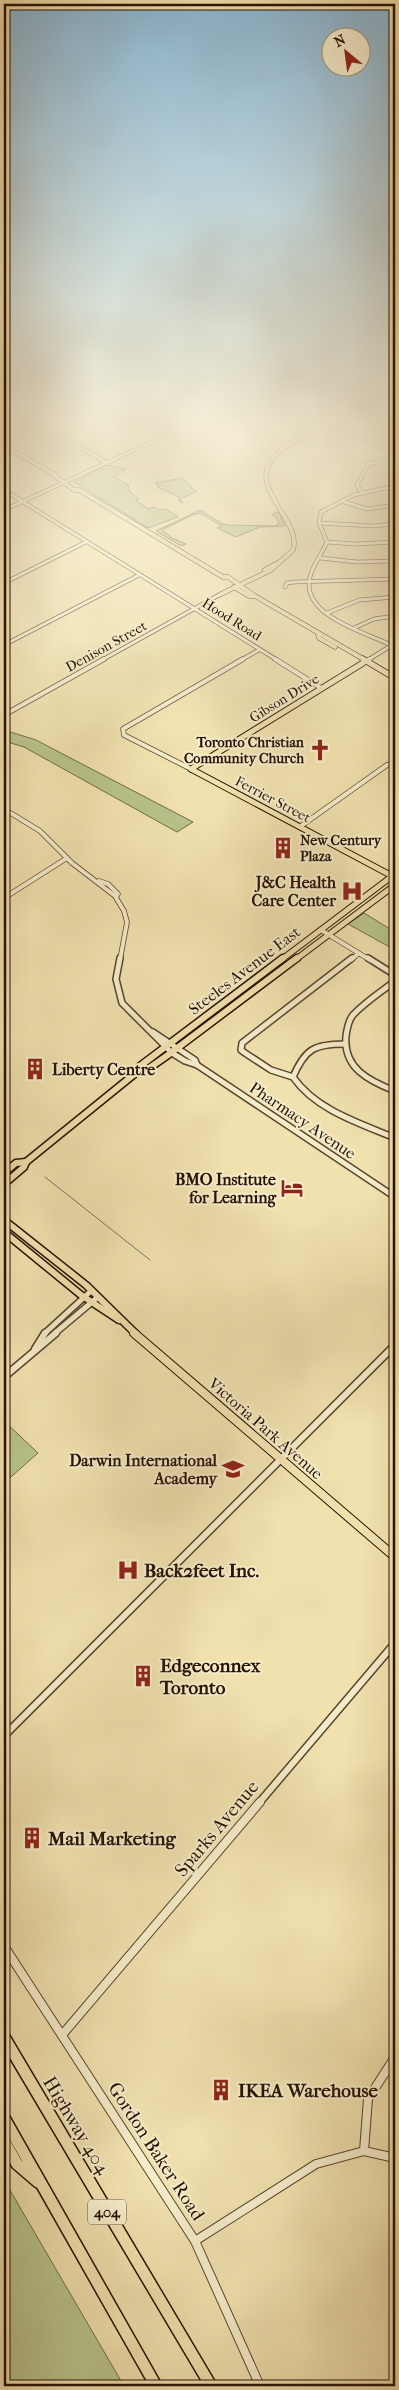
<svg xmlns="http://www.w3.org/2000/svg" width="399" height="2390" viewBox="0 0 399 2390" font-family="'IM FELL French Canon',serif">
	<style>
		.green { fill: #b8c38b; stroke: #706a47 }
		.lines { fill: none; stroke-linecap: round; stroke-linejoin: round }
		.stream { stroke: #70776e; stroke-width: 1 }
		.minor-far4-casing { stroke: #5a452e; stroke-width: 4.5 }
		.minor-far3-casing { stroke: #5a452e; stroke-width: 5.5 }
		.minor-far2-casing { stroke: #5a452e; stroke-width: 8 }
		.minor-far1-casing { stroke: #5a452e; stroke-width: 9 }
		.minor-casing { stroke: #5a452e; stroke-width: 10 }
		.major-far3-casing { stroke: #281103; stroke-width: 5 }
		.major-far2-casing { stroke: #281103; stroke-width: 7 }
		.major-far1-casing { stroke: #281103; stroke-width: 9 }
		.major-casing { stroke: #281103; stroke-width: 10 }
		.highway-casing { stroke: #281103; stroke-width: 14 }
		.minor-far4 { stroke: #f5ecca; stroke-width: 3 }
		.minor-far3 { stroke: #f5ecca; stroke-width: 4 }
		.minor-far2 { stroke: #f5ecca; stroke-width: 5 }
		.minor-far1 { stroke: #f5ecca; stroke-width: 6 }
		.minor { stroke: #f5ecca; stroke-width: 8 }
		.major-far3 { stroke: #f0e1ae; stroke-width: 4 }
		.major-far2 { stroke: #f0e1ae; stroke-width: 5 }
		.major-far1 { stroke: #f0e1ae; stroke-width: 6 }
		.major { stroke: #f0e1ae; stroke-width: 8 }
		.highway { stroke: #f0e1ae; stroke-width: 11 }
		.labels { text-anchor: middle; stroke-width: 4; stroke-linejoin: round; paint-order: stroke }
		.far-street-label { font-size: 14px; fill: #281103; stroke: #f5ecca }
		.far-poi-label { font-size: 14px; font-weight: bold; fill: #281103; stroke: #f5ecca; text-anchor: end }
		.shield { fill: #f5ecca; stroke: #66533f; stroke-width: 1 }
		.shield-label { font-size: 15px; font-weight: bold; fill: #281103 }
		.poi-label { font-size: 16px; font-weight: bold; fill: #281103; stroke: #f5ecca; text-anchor: end }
		.street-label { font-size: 16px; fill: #281103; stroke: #f5ecca }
		.near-poi-label { font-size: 19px; font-weight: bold; fill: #281103; stroke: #f5ecca; text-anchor: start }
		.near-street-label { font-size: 19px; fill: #281103; stroke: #f5ecca }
	</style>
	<rect width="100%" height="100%" fill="#f0e1ae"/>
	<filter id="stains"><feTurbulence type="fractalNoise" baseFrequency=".004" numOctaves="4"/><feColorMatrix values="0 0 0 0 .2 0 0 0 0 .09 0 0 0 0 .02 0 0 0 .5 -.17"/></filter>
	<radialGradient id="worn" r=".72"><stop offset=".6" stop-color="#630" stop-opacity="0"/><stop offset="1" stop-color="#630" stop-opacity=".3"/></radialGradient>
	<!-- green -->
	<g class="green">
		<polygon points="107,465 126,469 114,477 128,485 129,491 139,499 136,501 149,509 154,507 160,510 166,509 178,517 148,528 74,482"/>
		<polygon points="183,478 192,487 191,488 197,491 182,498 180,501 183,503 179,501 179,497 157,487 159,486 155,483"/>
		<polygon points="200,510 223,524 228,525 275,526 279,523 275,516 272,515 275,512 279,513 285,526 260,527 236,537 217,528 222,526 200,513 192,515 162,530 172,538 186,544 181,546 156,531"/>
		<polygon points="4,730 36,740 193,822 177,832 24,747 4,741"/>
		<polygon points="364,913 395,932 395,950 348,924"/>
		<polygon points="4,1421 38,1453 4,1483 4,1451 10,1445 4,1439"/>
		<polygon points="4,2180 124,2386 4,2386"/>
	</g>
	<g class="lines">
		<!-- stream -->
		<polyline class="stream" points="45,1177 150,1260"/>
		<!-- minor-far4 casing -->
		<g class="minor-far4-casing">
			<g id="minor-far4">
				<polyline points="74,421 69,434 79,446 107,463"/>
				<polyline points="395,430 390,434 395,437"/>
				<polyline points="395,477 395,486"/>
				<path d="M 395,486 L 354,495 L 321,512 L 319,523 L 327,542 C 322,553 313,565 310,577 C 300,617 369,633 395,647"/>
				<polyline points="4,490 277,660"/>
				<polyline points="362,493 357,485 369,463 378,462 395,469"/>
				<polyline points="341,501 367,509 395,505"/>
				<polyline points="4,510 156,440 164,434 173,421"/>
				<polyline points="319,523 373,526 395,524"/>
				<polyline points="327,542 356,544 395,542"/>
				<polyline points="320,558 357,562 395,561"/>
				<polyline points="264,570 279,562"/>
				<polyline points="4,583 86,542"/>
				<polyline points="285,587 287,583 294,582 395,579"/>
				<polyline points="327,613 359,600 395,597"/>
				<polyline points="354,628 374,619 395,616"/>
				<polyline points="4,645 139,575"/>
				<polyline points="102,660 219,595"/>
				<polyline points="241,660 259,650"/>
				<polyline points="368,660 392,645"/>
			</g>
		</g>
		<!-- minor-far3 casing -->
		<g class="minor-far3-casing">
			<g id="minor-far3">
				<polyline points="275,659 321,688"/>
				<polyline points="365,662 370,659"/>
				<polyline points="4,715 104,659"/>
				<polyline points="191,769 124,735 123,729 243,659"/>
				<polyline points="4,809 40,831 72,863 115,896 124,911 127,922 120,960"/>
				<polyline points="301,826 387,765 395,763"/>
				<polyline points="99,881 108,884 118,894 116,897"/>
				<polyline points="4,898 67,858"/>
				<polyline points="321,930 370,960"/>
				<polyline points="351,960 358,954"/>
			</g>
		</g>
		<!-- minor-far2 casing -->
		<g class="minor-far2-casing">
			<g id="minor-far2">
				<polyline points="120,958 116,979 122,1003 172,1053 185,1061 197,1065 395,1197"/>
				<polyline points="368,958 395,975"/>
				<path d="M 395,981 C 381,992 365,1002 353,1015 C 348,1021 347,1029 346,1036 C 343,1068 369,1081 395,1091"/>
				<polyline points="153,1032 195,1060 197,1065"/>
				<path d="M 345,1044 C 314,1044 305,1049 293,1077 C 316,1110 359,1123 395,1138"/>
				<polyline points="293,1077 271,1070 245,1053 241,1050 242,1043 352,958"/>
				<polyline points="44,1334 91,1291"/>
				<polyline points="54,1334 98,1297"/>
			</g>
		</g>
		<!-- minor-far1 casing -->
		<g class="minor-far1-casing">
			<g id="minor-far1">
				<polyline points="35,1349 45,1333"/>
				<polyline points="4,1377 56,1333"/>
				<polyline points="4,1736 395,1345"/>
				<polyline points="259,1803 395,1643"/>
			</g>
		</g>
		<!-- minor casing -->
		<g class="minor-casing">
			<g id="minor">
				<polyline points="4,1946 195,2241 260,2386"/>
				<polyline points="62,2035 260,1802"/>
				<polyline points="364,2151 368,2099 395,2057"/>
				<polyline points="195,2241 316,2164 364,2151 395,2158"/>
			</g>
		</g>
		<!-- major-far3 casing -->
		<g class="major-far3-casing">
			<g id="major-far3">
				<polyline points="321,421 395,453"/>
				<polyline points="4,446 56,475"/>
				<polyline points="52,474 74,490 79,490 223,577 228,577 255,596 365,660"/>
				<polyline points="234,587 249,596 255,596"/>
				<path d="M 219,595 L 271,570 L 293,550 C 296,539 292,530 287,521 C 280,509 271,497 267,483 C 258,449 316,431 340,421"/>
				<polyline points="318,634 319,638 335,647"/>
			</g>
		</g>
		<!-- major-far2 casing -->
		<g class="major-far2-casing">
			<g id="major-far2">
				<polyline points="363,659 395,678"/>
				<polyline points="191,769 394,877"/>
				<polyline points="191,769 363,663"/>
				<polyline points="281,960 395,874"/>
				<polyline points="295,960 395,885"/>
			</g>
		</g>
		<!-- major-far1 casing -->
		<g class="major-far1-casing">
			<g id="major-far1">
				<polyline points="137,1072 145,1071 168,1055 297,958"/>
				<polyline points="4,1173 16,1163 26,1162"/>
				<polyline points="4,1184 24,1167 26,1162 137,1072 140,1066 283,958"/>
				<polyline points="4,1220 86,1285 136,1334"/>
				<polyline points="4,1232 81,1295 119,1320"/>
			</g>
		</g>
		<!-- major casing -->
		<g class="major-casing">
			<polyline id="major" points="134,1333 395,1557"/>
		</g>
		<!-- highway casing -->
		<g class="highway-casing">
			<g id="highway">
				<polyline points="4,2037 211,2386"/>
				<polyline points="4,2118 156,2386"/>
				<polyline points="4,2141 17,2164 38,2182"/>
			</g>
		</g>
		<!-- minor-far4 -->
		<use href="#minor-far4" class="minor-far4"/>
		<!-- minor-far3 -->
		<use href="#minor-far3" class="minor-far3"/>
		<!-- minor-far2 -->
		<use href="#minor-far2" class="minor-far2"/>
		<!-- minor-far1 -->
		<use href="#minor-far1" class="minor-far1"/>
		<!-- minor -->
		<use href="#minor" class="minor"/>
		<!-- major-far3 -->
		<use href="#major-far3" class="major-far3"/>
		<!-- major-far2 -->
		<use href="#major-far2" class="major-far2"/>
		<!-- major-far1 -->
		<use href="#major-far1" class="major-far1"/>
		<!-- major -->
		<use href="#major" class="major"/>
		<!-- highway -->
		<use href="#highway" class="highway"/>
	</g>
	<!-- sky -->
	<linearGradient id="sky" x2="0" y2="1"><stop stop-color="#8bb7d4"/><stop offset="0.56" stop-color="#f8f2db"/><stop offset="1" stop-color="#f8f2db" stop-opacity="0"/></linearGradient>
	<rect width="399" height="755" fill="url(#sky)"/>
	<!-- icons -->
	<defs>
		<g id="church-bare" transform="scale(1.725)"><path d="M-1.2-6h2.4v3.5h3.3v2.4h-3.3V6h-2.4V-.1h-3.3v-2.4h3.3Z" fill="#8f2418" stroke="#f5ecca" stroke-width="2.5" paint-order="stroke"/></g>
		<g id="building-bare" transform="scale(1.725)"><path d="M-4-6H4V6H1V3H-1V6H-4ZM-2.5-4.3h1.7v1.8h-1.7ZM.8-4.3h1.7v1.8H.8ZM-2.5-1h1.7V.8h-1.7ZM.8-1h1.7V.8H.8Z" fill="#8f2418" stroke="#f5ecca" stroke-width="2.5" paint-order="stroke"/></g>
		<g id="hospital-bare" transform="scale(1.725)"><path d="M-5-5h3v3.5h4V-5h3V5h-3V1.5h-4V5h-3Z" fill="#8f2418" stroke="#f5ecca" stroke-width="2.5" paint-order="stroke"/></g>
		<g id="hotel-bare" transform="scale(1.725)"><path d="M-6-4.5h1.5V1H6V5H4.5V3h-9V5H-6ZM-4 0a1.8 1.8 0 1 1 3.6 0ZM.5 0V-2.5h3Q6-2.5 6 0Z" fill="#8f2418" stroke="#f5ecca" stroke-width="2.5" paint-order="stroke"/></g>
		<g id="school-bare" transform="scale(1.725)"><path d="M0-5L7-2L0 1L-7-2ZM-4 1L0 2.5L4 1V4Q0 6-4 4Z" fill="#8f2418" stroke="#f5ecca" stroke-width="2.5" paint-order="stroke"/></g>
	</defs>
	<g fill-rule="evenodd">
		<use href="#church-bare" x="320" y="750"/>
		<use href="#building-bare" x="283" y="848"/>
		<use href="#hospital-bare" x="352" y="891"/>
		<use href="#building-bare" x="35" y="1069"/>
		<use href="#hotel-bare" x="292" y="1188"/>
		<use href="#school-bare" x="233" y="1469"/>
		<use href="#hospital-bare" x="128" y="1570"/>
		<use href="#building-bare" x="143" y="1676"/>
		<use href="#building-bare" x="32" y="1838"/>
		<use href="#building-bare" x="221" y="2090"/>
	</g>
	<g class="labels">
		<!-- far-street labels -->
		<g class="far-street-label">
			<text transform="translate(232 619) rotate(32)" y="5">Hood Road</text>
			<text transform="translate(106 646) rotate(-29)" y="5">Denison Street</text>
			<text transform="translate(284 698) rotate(-32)" y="5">Gibson Drive</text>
			<text transform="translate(273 799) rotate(28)" y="5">Ferrier Street</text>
		</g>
		<!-- far-poi labels -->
		<g class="far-poi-label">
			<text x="304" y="747">Toronto Christian<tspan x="304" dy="16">Community Church</tspan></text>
			<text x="300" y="845" text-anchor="start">New Century<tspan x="300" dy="16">Plaza</tspan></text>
		</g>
		<!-- shield labels -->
		<rect class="shield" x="88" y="2199.5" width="38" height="25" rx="4"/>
		<g class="shield-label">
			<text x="107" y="2217">404</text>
		</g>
		<!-- poi labels -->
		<g class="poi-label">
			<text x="336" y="888">J&amp;C Health<tspan x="336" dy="18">Care Center</tspan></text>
			<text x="52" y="1075" text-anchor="start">Liberty Centre</text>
			<text x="276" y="1185">BMO Institute<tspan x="276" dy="18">for Learning</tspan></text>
			<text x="217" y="1466">Darwin International<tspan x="217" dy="18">Academy</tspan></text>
		</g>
		<!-- street labels -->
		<g class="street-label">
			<text transform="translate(244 970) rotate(-37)" y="6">Steeles Avenue East</text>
			<text transform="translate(303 1120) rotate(34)" y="6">Pharmacy Avenue</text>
			<text transform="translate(266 1428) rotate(41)" y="6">Victoria Park Avenue</text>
		</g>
		<!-- near-poi labels -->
		<g class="near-poi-label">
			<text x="144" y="1577">Back2feet Inc.</text>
			<text x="160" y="1672">Edgeconnex<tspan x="160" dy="22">Toronto</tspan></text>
			<text x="48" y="1845">Mail Marketing</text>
			<text x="238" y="2097">IKEA Warehouse</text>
		</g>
		<!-- near-street labels -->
		<g class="near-street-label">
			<text transform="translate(216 1828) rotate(-50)" y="7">Sparks Avenue</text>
			<text transform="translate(77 2125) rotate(59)" y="7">Highway 404</text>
			<text transform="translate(157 2151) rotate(57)" y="7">Gordon Baker Road</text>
		</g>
	</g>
	<!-- margin -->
	<rect width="399" height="2390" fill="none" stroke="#f0e1ae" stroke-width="20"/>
	<rect x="5" y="5" width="389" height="2380" fill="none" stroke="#281103" stroke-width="2.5"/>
	<rect x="10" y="10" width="379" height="2370" fill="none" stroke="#281103"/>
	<!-- north arrow -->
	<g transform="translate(346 52) rotate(331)"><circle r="24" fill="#f5ecca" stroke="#a3947a"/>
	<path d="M0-4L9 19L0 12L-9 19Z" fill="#8f2418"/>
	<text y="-8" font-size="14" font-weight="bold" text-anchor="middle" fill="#281103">N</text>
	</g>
	<rect width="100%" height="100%" filter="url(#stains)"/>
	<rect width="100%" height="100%" fill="url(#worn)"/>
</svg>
